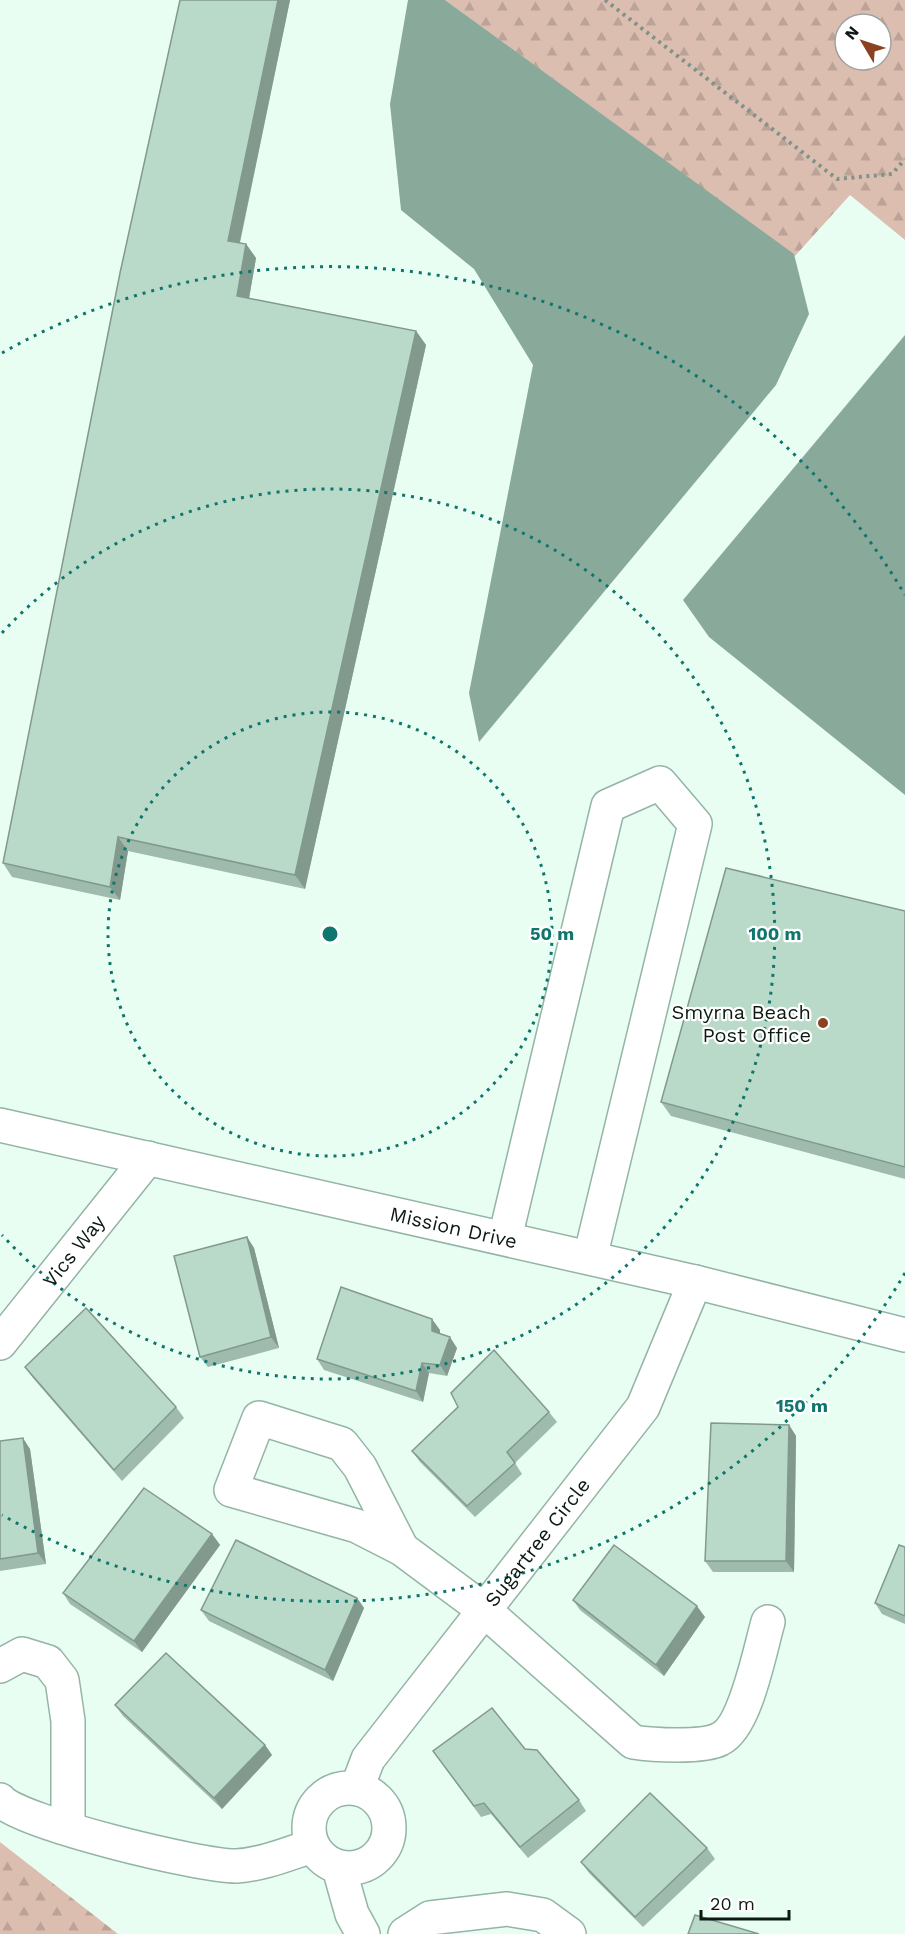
<svg xmlns="http://www.w3.org/2000/svg" width="905" height="1934" viewBox="0 0 905 1934" font-family="'Work Sans',sans-serif">
	<style>
		.forest { fill: url(#forest-firs); fill-rule: evenodd }
		.water { fill: #89a99a }
		.lines { fill: none; stroke-linecap: round; stroke-linejoin: round }
		.minor-casing { stroke: #94b4a5; stroke-width: 36 }
		.path { stroke: #809289; stroke-width: 4; stroke-dasharray: 3 4.5; stroke-linecap: butt }
		.minor { stroke: #fff; stroke-width: 33 }
		.wall { fill: #9fbbad }
		.shaded-wall { fill: #82998d }
		.building { fill: #b9dac9; stroke: #82998d; stroke-width: 1.5 }
		.ring { fill: none; stroke: #0f766e; stroke-width: 3; stroke-dasharray: 3 6 }
		.poi-dot { fill: #8a4221; stroke: #fff; stroke-width: 2 }
		.labels { text-anchor: middle; stroke-width: 4.5; stroke-linejoin: round; paint-order: stroke }
		.poi-label { font-size: 20px; fill: #0d1a14; stroke: #fff; text-anchor: end }
		.street-label { font-size: 20px; fill: #0d1a14; stroke: #fff }
		.centre { fill: #0f766e; stroke: #fff; stroke-width: 3 }
		.ring-label { font-size: 18px; text-anchor: middle; font-weight: bold; fill: #0f766e; stroke: #fff; stroke-width: 4.5; stroke-linejoin: round; paint-order: stroke }
	</style>
	<defs>
		<pattern id="forest-firs" width="22" height="20" patternUnits="userSpaceOnUse" patternTransform="scale(1.5)"><rect width="22" height="20" fill="#dcbeb1"/><path d="M5 1l3.5 6h-7zM16 11l3.5 6h-7z" fill="#bca397"/></pattern>
	</defs>
	<rect width="100%" height="100%" fill="#e9fef3"/>
	<!-- forest -->
	<g class="forest">
		<path d="M 445,0 L 905,0 L 905,240 L 850,195 L 795,256 ZM 845,24 L 881,24 L 881,60 L 845,60 Z"/>
		<polygon points="0,1842 118,1934 0,1934"/>
	</g>
	<!-- water -->
	<g class="water">
		<polygon points="408,0 445,0 794,254 809,314 776,385 479,742 469,693 533,365 474,269 401,210 390,104"/>
		<polygon points="905,335 905,795 709,637 683,600"/>
	</g>
	<g class="lines">
		<!-- minor casing -->
		<g class="minor-casing">
			<g id="minor">
				<path id="s1" d="M 0,1125 L 695,1282 L 905,1335"/>
				<polyline points="505,1238 608,806 660,783 695,824 590,1258"/>
				<path id="s2" d="M 0,1343 L 148,1158"/>
				<path d="M 402,1549 L 360,1467 L 342,1444 L 259,1418 L 231,1490 L 357,1526 L 402,1549 L 484,1610 L 633,1742 C 652,1745 703,1748 720,1739 C 746,1727 760,1649 768,1622"/>
				<polyline points="0,1666 22,1654 48,1662 62,1680 68,1721 68,1828"/>
				<circle cx="349" cy="1828" r="40"/>
				<path id="s3" d="M 357,1788 L 368,1759 L 643,1407 L 695,1282"/>
				<path d="M 0,1800 C 20,1823 203,1867 237,1866 C 264,1864 287,1854 312,1846"/>
				<polyline points="339,1868 352,1914 363,1934"/>
				<polyline points="405,1934 430,1918 507,1909 543,1915 569,1934"/>
			</g>
		</g>
		<!-- path -->
		<polyline class="path" points="605,0 837,179 892,174 905,159"/>
		<!-- minor -->
		<use href="#minor" class="minor"/>
	</g>
	<!-- wall -->
	<g class="wall">
		<polygon points="180,0 290,0 240,243 246,244 256,258 249,298 416,331 426,345 305,889 128,851 120,900 12,877 3,863"/>
		<polygon points="905,911 905,1179 671,1116 661,1102"/>
		<polygon points="247,1237 254,1248 279,1348 208,1367 200,1357"/>
		<polygon points="440,1330 440,1334 457,1348 447,1376 429,1373 423,1402 324,1370 317,1359"/>
		<polygon points="25,1367 176,1407 184,1418 122,1481 33,1378"/>
		<polygon points="549,1412 557,1422 515,1463 522,1474 475,1517 420,1462 412,1451"/>
		<polygon points="789,1425 796,1436 794,1572 713,1572 705,1561"/>
		<polygon points="0,1441 30,1449 46,1564 0,1571"/>
		<polygon points="212,1534 220,1545 142,1652 70,1604 63,1593"/>
		<polygon points="905,1547 905,1624 882,1614 875,1603"/>
		<polygon points="357,1598 364,1608 333,1681 209,1621 201,1610"/>
		<polygon points="573,1600 705,1617 664,1676 580,1610"/>
		<polygon points="115,1705 265,1745 272,1755 222,1809 123,1716"/>
		<polygon points="525,1749 579,1800 586,1811 528,1858 491,1814 481,1817 433,1751"/>
		<polygon points="707,1848 715,1859 643,1927 589,1873 581,1862"/>
	</g>
	<!-- shaded-wall -->
	<g class="shaded-wall">
		<polygon points="278,0 290,0 237,255 228,241"/>
		<polygon points="246,244 256,258 247,310 237,296"/>
		<polygon points="416,331 426,345 305,889 295,875"/>
		<polygon points="118,837 128,851 120,900 110,887"/>
		<polygon points="247,1237 254,1248 279,1348 271,1337"/>
		<polygon points="432,1319 440,1330 439,1342 432,1331"/>
		<polygon points="450,1337 457,1348 447,1376 440,1365"/>
		<polygon points="422,1363 429,1373 423,1402 416,1391"/>
		<polygon points="789,1425 796,1436 794,1572 786,1561"/>
		<polygon points="23,1438 30,1449 46,1564 38,1553"/>
		<polygon points="212,1534 220,1545 142,1652 134,1641"/>
		<polygon points="357,1598 364,1608 333,1681 325,1670"/>
		<polygon points="697,1606 705,1617 664,1676 656,1665"/>
		<polygon points="265,1745 272,1755 222,1809 214,1798"/>
	</g>
	<!-- building -->
	<g class="building">
		<polygon points="180,0 278,0 228,241 246,244 237,296 416,331 295,875 118,837 110,887 3,863 120,273"/>
		<polygon points="726,868 905,911 905,1167 661,1102"/>
		<polygon points="247,1237 271,1337 200,1357 174,1256"/>
		<polygon points="341,1287 432,1319 432,1331 450,1337 440,1365 422,1363 416,1391 317,1359"/>
		<polygon points="86,1308 176,1407 114,1470 25,1367"/>
		<polygon points="494,1350 549,1412 507,1452 515,1463 467,1506 412,1451 458,1407 451,1393"/>
		<polygon points="711,1423 789,1425 786,1561 705,1561"/>
		<polygon points="23,1438 38,1553 0,1559 0,1441"/>
		<polygon points="144,1488 212,1534 134,1641 63,1593"/>
		<polygon points="236,1540 357,1598 325,1670 201,1610"/>
		<polygon points="614,1545 697,1606 656,1665 573,1600"/>
		<polygon points="899,1545 905,1547 905,1616 875,1603"/>
		<polygon points="166,1653 265,1745 214,1798 115,1705"/>
		<polygon points="492,1708 525,1749 537,1750 579,1800 520,1847 484,1803 474,1806 433,1751"/>
		<polygon points="650,1793 707,1848 635,1917 581,1862"/>
		<polygon points="695,1915 759,1934 688,1934"/>
	</g>
	<!-- distance rings -->
	<g class="ring">
		<circle cx="330" cy="934" r="222"/>
		<path d="M2 633A445 445 0 1 1 2 1235"/>
		<path d="M905 1273A667 667 0 0 1 2 1515M2 353A667 667 0 0 1 905 595"/>
	</g>
	<!-- markers -->
	<circle class="poi-dot" cx="823" cy="1023" r="6"/>
	<g class="labels">
		<!-- poi labels -->
		<g class="poi-label">
			<text x="811" y="1019">Smyrna Beach<tspan x="811" dy="23">Post Office</tspan></text>
		</g>
		<!-- street labels -->
		<g class="street-label">
			<text dy="7" stroke="none"><textPath href="#s1" startOffset="465">Mission Drive</textPath></text>
			<text dy="7" stroke="none"><textPath href="#s2" startOffset="118">Vics Way</textPath></text>
			<text dy="7" stroke="none"><textPath href="#s3" startOffset="306">Sugartree Circle</textPath></text>
		</g>
	</g>
	<circle cx="330" cy="934" r="9" class="centre"/>
	<g class="ring-label">
		<text x="552" y="940">50 m</text>
		<text x="775" y="940">100 m</text>
		<text x="802" y="1412">150 m</text>
	</g>
	<!-- north arrow -->
	<g transform="translate(863 42) rotate(309)"><circle r="28" fill="#ffffff" stroke="#9ea3a1" stroke-width="1.5"/>
	<path d="M0-4.5L10 22L0 15L-10 22Z" fill="#8a4221"/>
	<text y="-9" font-size="16" font-weight="bold" text-anchor="middle" fill="#0d1a14">N</text>
	</g>
	<!-- scale -->
	<path d="M701 1910v9h88v-9" fill="none" stroke="#0d1a14" stroke-width="3"/>
	<text x="710" y="1910" font-size="18" fill="#0d1a14" stroke="#ffffff" stroke-width="4.5" paint-order="stroke">20 m</text>
</svg>
